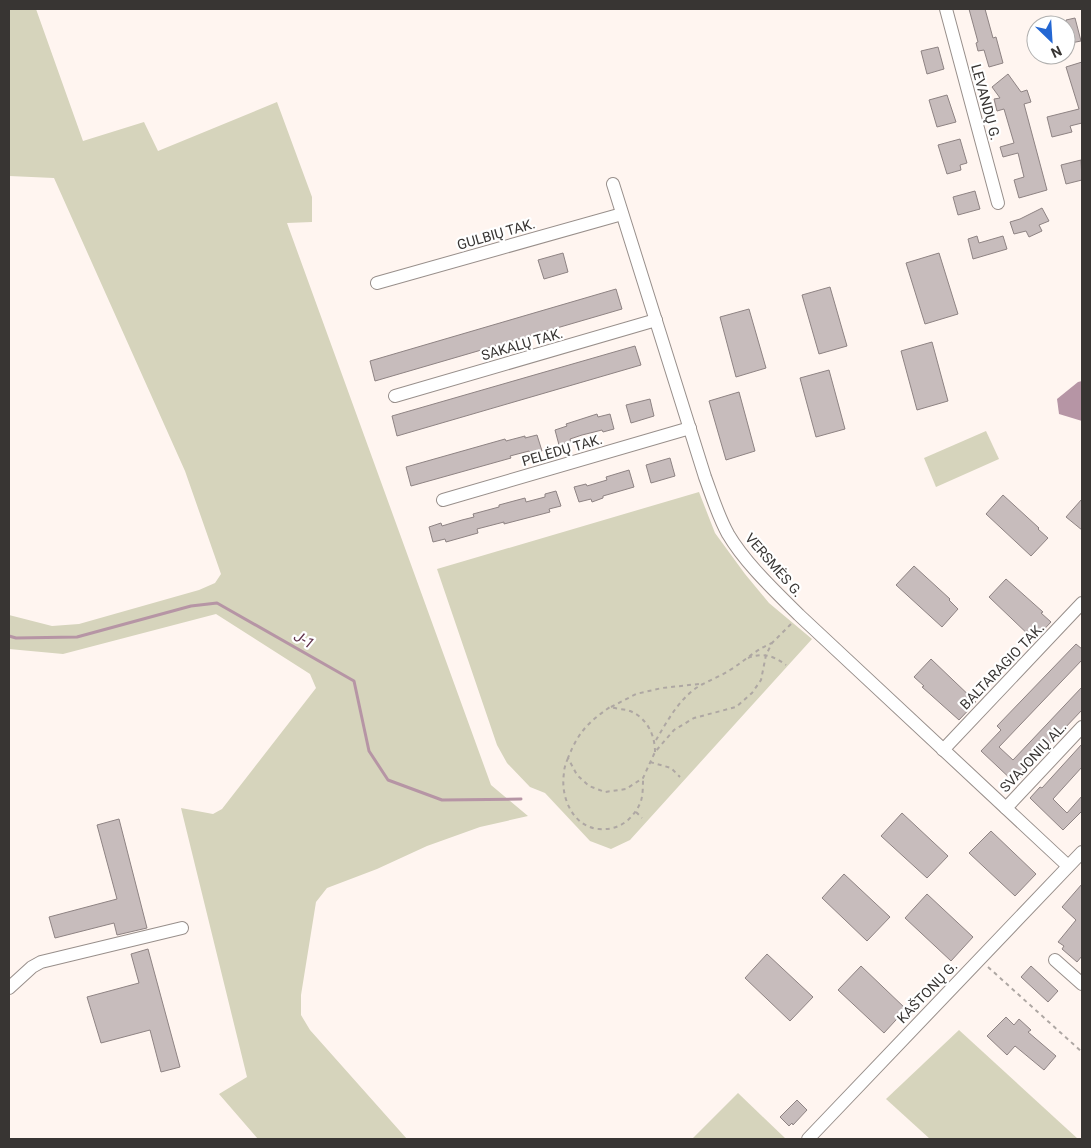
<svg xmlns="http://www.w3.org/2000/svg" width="1091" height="1148" viewBox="0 0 1091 1148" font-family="Roboto,sans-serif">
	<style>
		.green { fill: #d6d4bc }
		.water { fill: #b695a5 }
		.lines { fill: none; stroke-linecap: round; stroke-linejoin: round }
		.stream { stroke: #b695a5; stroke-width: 3 }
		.building { fill: #c7bcbc; stroke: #8e8383 }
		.minor-casing { stroke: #988f8b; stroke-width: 14 }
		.path { stroke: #aea7a3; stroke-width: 2; stroke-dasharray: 4 4; stroke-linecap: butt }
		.minor { stroke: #fff; stroke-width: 12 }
		.labels { text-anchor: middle; stroke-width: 4.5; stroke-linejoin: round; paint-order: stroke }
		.street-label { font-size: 14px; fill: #383533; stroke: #fff }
		.water-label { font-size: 15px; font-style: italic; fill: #60324b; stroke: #fff }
	</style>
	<rect width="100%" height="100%" fill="#fff5f0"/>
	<!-- green -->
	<g class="green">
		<polygon points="9,9 36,9 83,141 144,122 158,151 277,102 312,197 312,222 287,223 491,785 528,816 480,827 427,846 377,869 327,888 316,902 301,995 301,1015 310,1030 407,1139 258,1139 219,1094 247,1077 181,808 213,814 222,809 316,688 310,674 216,614 63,654 9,649 9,615 52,626 79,624 199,590 215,583 221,574 185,471 54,178 9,176"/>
		<polygon points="986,431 999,459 936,487 924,458"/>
		<polygon points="699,492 715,533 745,574 769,603 812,639 630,840 611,849 590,841 545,793 530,787 507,763 497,745 437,569"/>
		<polygon points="959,1030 1078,1139 930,1139 886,1099"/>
		<polygon points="738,1093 786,1139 692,1139"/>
	</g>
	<!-- water -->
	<polygon class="water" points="1082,381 1082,421 1059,414 1057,399 1078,382"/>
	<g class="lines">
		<!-- stream -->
		<polyline class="stream" points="9,636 16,638 77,637 191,606 217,603 354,681 369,751 388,780 442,800 521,799"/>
	</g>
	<!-- building -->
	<g class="building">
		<polygon points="969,9 985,9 993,38 996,37 1003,63 989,67 984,50 978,51 976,43 978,42"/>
		<polygon points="1075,18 1081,41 1066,44 1066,20"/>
		<polygon points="938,47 944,69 927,74 921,51"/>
		<polygon points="1082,62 1082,123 1070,126 1072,132 1052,137 1047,117 1079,109 1066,67"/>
		<polygon points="1008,74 1021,92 1027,90 1031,102 1024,104 1047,190 1019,198 1014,180 1024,177 1018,153 1003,157 1000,147 1014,143 1004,109 997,111 994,99 1000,98 992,87"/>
		<polygon points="947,95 956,122 937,127 929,100"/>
		<polygon points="960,139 967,163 960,165 961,170 947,174 938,145"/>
		<polygon points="1081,160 1082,180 1066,184 1061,165"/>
		<polygon points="975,191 980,209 958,215 953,197"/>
		<polygon points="1042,208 1049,221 1039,225 1042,231 1029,237 1026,231 1014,234 1010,222 1020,219"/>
		<polygon points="977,236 979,243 1003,236 1007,249 973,259 968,239"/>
		<polygon points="563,253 568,272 544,279 538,260"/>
		<polygon points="939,253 958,314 925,324 906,263"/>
		<polygon points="830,287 847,346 819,354 802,295"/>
		<polygon points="616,289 622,309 375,381 370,361"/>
		<polygon points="749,309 766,368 736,377 720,317"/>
		<polygon points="932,342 948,401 917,410 901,351"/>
		<polygon points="635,346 641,365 397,436 392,416"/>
		<polygon points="829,370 845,429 816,437 800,378"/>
		<polygon points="739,392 755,451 726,460 709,401"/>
		<polygon points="650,399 654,416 631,423 626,405"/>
		<polygon points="597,414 598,417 610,414 614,429 603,432 602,430 582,435 570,439 571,442 559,445 555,430 567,426 566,424"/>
		<polygon points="537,435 542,451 530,454 529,451 510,456 511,458 411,486 406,467 505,439 506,441 525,436 525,438"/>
		<polygon points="670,458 675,476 651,483 646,465"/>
		<polygon points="629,470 634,487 603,496 603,498 592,502 591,499 579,502 574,487 586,484 587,486 607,480 606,477"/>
		<polygon points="556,491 561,506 549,509 550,512 504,524 504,522 477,529 478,533 446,542 445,539 433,542 429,527 441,523 442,526 462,520 474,517 473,514 499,507 499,505 525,498 526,502 545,497 545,494"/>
		<polygon points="1003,495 1039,528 1038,529 1048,538 1031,556 986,514"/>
		<polygon points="1082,499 1082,530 1066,517"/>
		<polygon points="914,566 950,599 949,600 958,609 942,627 896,585"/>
		<polygon points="1006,579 1043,612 1041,613 1051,622 1034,640 989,597"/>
		<polygon points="1076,644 1082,649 1082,660 999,747 1013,760 1082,687 1082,710 1024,771 1025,772 1015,783 981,751 1001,730 997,726"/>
		<polygon points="931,659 976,702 959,720 922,687 924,686 914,677"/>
		<polygon points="1082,744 1082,767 1053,799 1067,813 1082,796 1082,811 1063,830 1030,798 1040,787 1042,788"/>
		<polygon points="902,813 948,856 927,878 881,836"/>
		<polygon points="119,819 147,928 117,935 114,923 55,938 49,917 117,899 97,825"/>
		<polygon points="991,831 1036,874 1015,896 969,853"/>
		<polygon points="844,874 890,917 867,941 822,898"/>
		<polygon points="1082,884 1082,956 1077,962 1062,949 1064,946 1058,942 1076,920 1062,907"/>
		<polygon points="927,894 973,937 951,961 905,918"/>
		<polygon points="148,949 180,1067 161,1072 150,1030 101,1043 87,997 139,983 131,954"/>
		<polygon points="767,954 813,997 790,1021 745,978"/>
		<polygon points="861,966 906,1009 884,1033 838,990"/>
		<polygon points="1031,966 1058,991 1048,1002 1021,977"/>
		<polygon points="1006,1017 1014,1025 1019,1019 1031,1030 1028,1032 1056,1056 1044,1070 1015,1046 1007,1055 987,1036"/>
		<polygon points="797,1100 807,1110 793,1125 792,1123 789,1126 780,1117"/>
	</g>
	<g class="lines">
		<!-- minor casing -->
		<g class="minor-casing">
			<g id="minor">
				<polyline points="946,9 998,203"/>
				<path d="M 613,184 L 705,477 C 712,496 718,516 728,534 C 745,563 775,591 799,615 L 1068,866"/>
				<polyline points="377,283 622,214"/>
				<polyline points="395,396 656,320"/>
				<polyline points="443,500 690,428"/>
				<polyline points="943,750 1082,603"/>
				<polyline points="1006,808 1082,727"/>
				<polyline points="1055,960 1082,984"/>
				<polyline points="9,988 32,967 41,962 182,928"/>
				<polyline points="808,1139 1082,852"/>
			</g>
		</g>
		<!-- path -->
		<g class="path">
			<path d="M 748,658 C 763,652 774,656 786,665"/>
			<polyline points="611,707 636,694 662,688 699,684"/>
			<path d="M 656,740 C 668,720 681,695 703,684 C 712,679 721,676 730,670 C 746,660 755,650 772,643"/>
			<path d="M 655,752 C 655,735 647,718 630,711 C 624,709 616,709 610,707 C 587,723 578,733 568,758 L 577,775 L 589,786 L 605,792 L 626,789 L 643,778 L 655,752 L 674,730 L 694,718 L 736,707 L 752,693 L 761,680 L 766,655 L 772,643 L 791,624"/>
			<path d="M 568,758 C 566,763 564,768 564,773 C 560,797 573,827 599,829 C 610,830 620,827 628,820 C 634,814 638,809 641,801 C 643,794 643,785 643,778"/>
			<polyline points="650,762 671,768 680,777"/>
			<polyline points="636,812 642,818"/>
			<polyline points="988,967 1082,1052"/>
		</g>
		<!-- minor -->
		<use href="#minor" class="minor"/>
	</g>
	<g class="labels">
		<!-- street labels -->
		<g class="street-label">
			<text transform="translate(986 102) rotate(75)" y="5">LEVANDŲ G.</text>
			<text transform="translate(496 234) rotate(-16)" y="5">GULBIŲ TAK.</text>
			<text transform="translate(522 344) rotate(-16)" y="5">SAKALŲ TAK.</text>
			<text transform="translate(562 450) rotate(-16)" y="5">PELĖDŲ TAK.</text>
			<text transform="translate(774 565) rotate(49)" y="5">VERSMĖS G.</text>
			<text transform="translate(1002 666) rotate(-46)" y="5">BALTARAGIO TAK.</text>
			<text transform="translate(1033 757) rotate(-47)" y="5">SVAJONIŲ AL.</text>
			<text transform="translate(927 992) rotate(-46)" y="5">KAŠTONŲ G.</text>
		</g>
		<!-- water labels -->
		<g class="water-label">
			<text transform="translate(304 640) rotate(30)" y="5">J-1</text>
		</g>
	</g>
	<!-- border -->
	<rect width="1091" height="1148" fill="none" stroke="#383533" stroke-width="20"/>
	<!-- north arrow -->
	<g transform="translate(1051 40) rotate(155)"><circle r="24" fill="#ffffff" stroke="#afaead"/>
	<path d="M0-4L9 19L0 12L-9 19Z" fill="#2467d3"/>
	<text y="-8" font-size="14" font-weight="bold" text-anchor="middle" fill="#383533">N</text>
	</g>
</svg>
